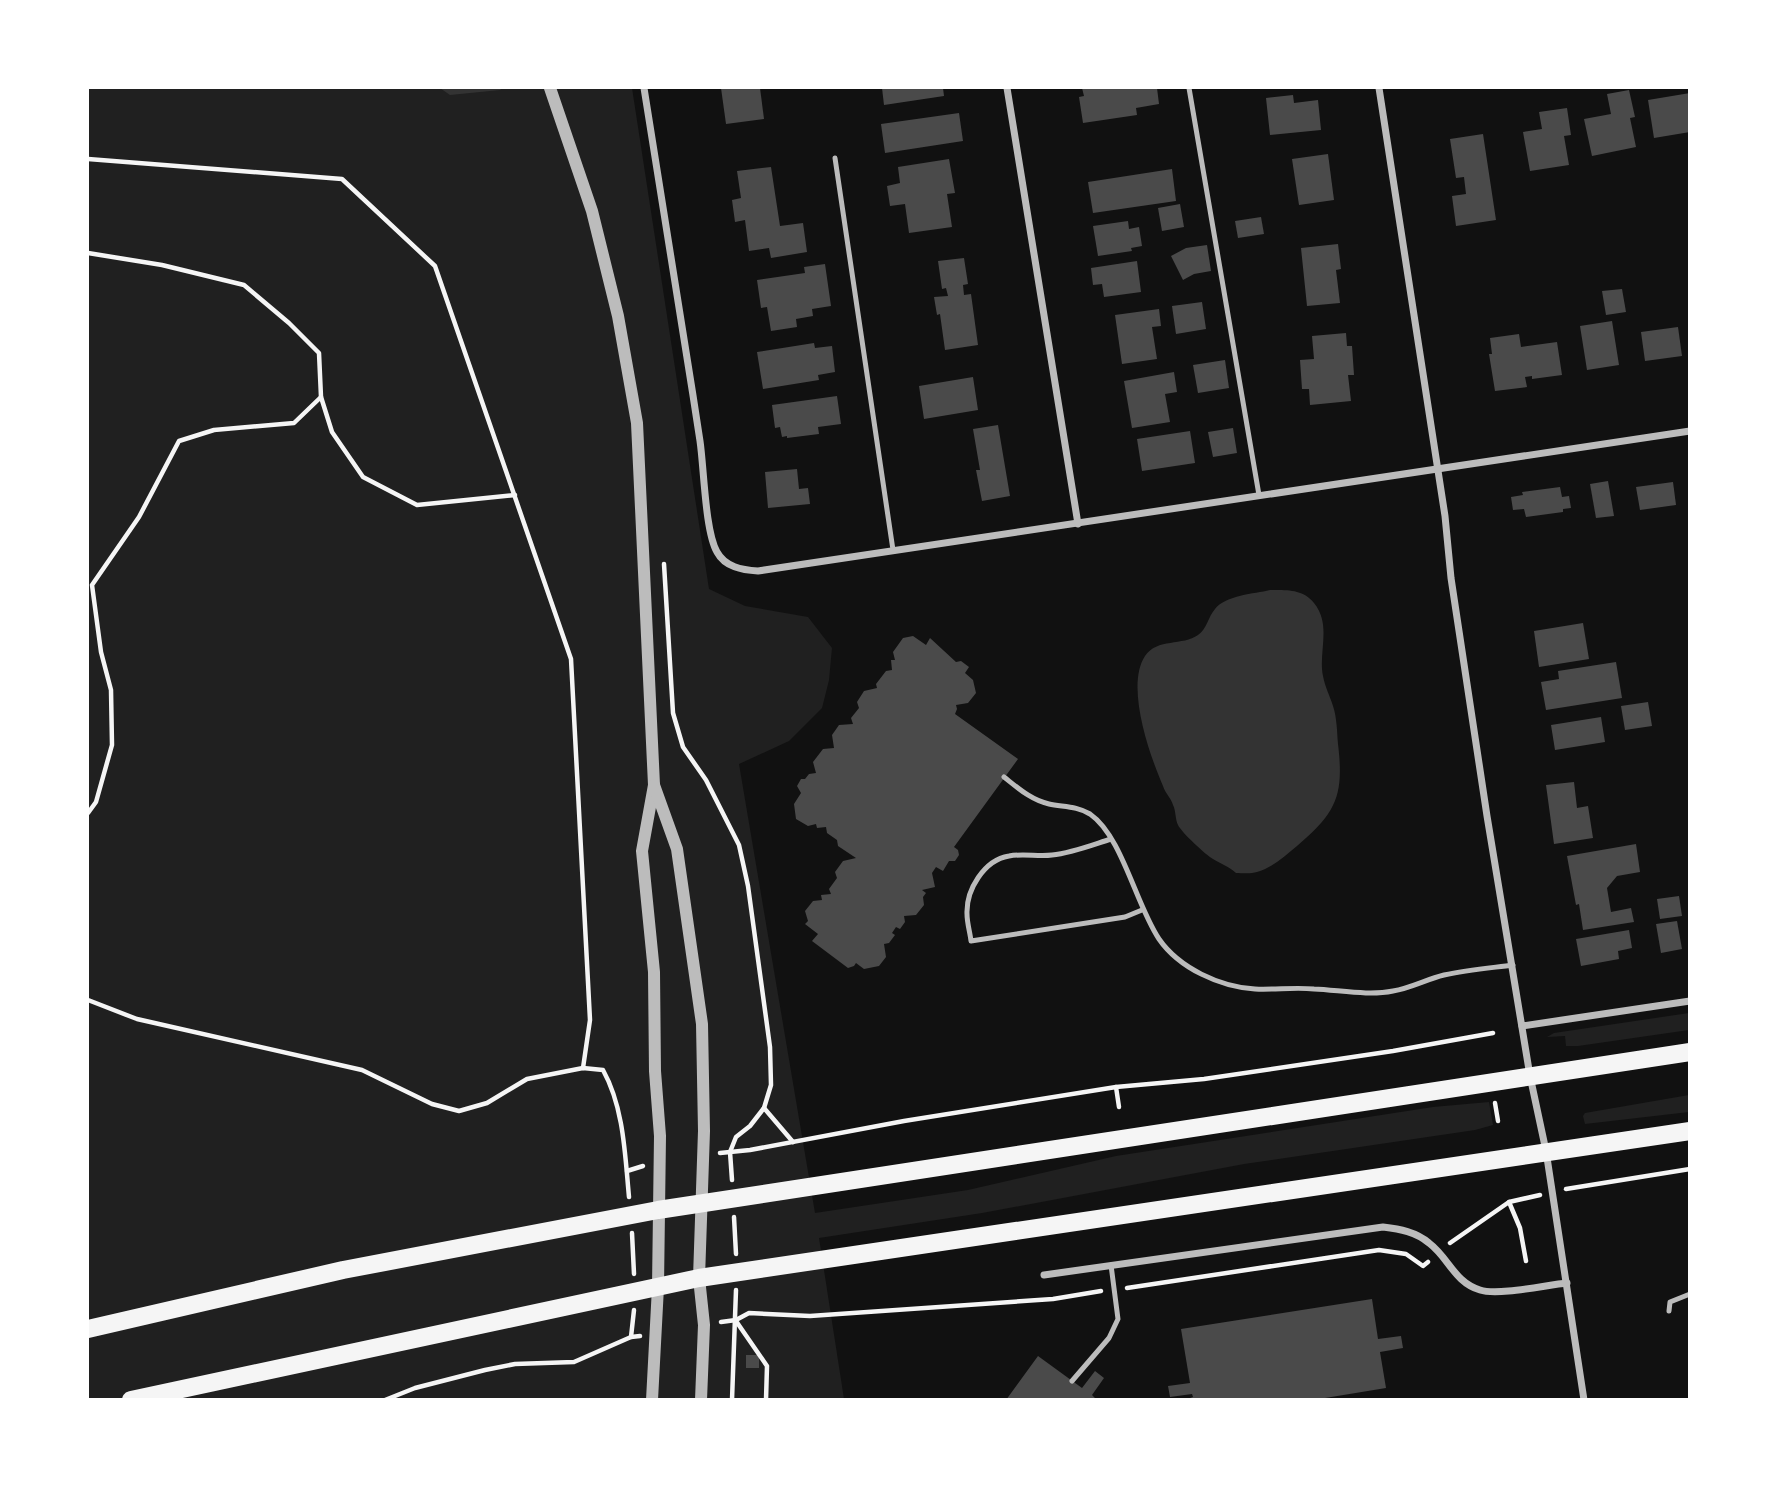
<svg xmlns="http://www.w3.org/2000/svg" width="1777" height="1487" viewBox="0 0 1777 1487" font-family="'Space Grotesk',sans-serif">
	<style>
		.green { fill: #202020 }
		.water { fill: #333 }
		.building { fill: #4a4a4a }
		.lines { fill: none; stroke-linecap: round; stroke-linejoin: round }
		.path { stroke: #f5f5f5; stroke-width: 4.5 }
		.service { stroke: #bcbcbc; stroke-width: 5 }
		.minor { stroke: #bcbcbc; stroke-width: 7 }
		.tertiary { stroke: #bcbcbc; stroke-width: 12 }
		.primary { stroke: #f5f5f5; stroke-width: 18 }
	</style>
	<rect width="100%" height="100%" fill="#111"/>
	<!-- green -->
	<g class="green">
		<polygon points="88,88 632,88 709,589 745,606 808,617 832,648 829,680 822,708 789,741 739,764 815,1213 968,1190 1116,1156 1433,1107 1489,1102 1493,1125 1475,1130 1244,1164 982,1213 819,1238 844,1399 88,1399"/>
		<polygon points="1689,1013 1689,1030 1578,1046 1566,1046 1565,1036 1547,1037 1554,1033"/>
		<polygon points="1689,1095 1689,1112 1585,1124 1583,1116 1585,1113"/>
	</g>
	<!-- water -->
	<g class="water">
		<polygon points="440,88 502,88 500,90 450,95"/>
		<path d="M 1270,590 C 1287,590 1303,589 1314,603 C 1332,625 1318,652 1323,676 C 1325,687 1330,696 1333,706 C 1337,718 1337,732 1338,744 C 1344,795 1337,812 1297,846 C 1286,855 1272,868 1257,872 C 1251,874 1242,873 1236,873 C 1228,866 1221,864 1213,859 C 1206,855 1182,833 1178,825 C 1175,819 1176,811 1173,805 C 1171,798 1165,793 1163,786 C 1150,756 1125,686 1145,656 C 1157,638 1183,646 1198,635 C 1207,629 1208,617 1215,609 C 1226,595 1254,594 1270,590 Z"/>
	</g>
	<!-- building -->
	<g class="building">
		<polygon points="721,88 760,88 764,119 726,124"/>
		<polygon points="882,88 943,88 944,96 884,105"/>
		<polygon points="1082,88 1157,88 1159,104 1136,108 1137,115 1083,123 1079,97 1084,96"/>
		<polygon points="1629,90 1635,117 1630,118 1636,147 1592,156 1584,119 1611,114 1607,94"/>
		<polygon points="1690,93 1690,132 1654,138 1648,100"/>
		<polygon points="1293,95 1294,103 1318,100 1321,130 1270,135 1266,98"/>
		<polygon points="1567,108 1571,135 1564,136 1569,165 1530,171 1523,132 1542,129 1539,112"/>
		<polygon points="959,113 963,141 885,153 881,124"/>
		<polygon points="1483,134 1496,220 1456,226 1452,196 1466,194 1464,177 1456,178 1450,139"/>
		<polygon points="1328,154 1334,200 1299,205 1292,159"/>
		<polygon points="949,159 955,193 947,194 952,227 909,233 905,204 890,206 887,186 900,183 898,167"/>
		<polygon points="771,167 780,226 803,223 807,252 771,258 769,248 749,251 745,220 735,222 732,200 741,198 737,171"/>
		<polygon points="1172,169 1176,201 1093,213 1088,182"/>
		<polygon points="1180,204 1184,227 1162,231 1158,208"/>
		<polygon points="1261,217 1264,234 1238,238 1235,221"/>
		<polygon points="1128,221 1129,229 1139,227 1142,246 1131,248 1132,251 1098,256 1093,226"/>
		<polygon points="1338,244 1341,269 1336,270 1340,303 1307,306 1301,248"/>
		<polygon points="1207,245 1211,271 1194,274 1183,280 1171,256 1186,248"/>
		<polygon points="964,258 968,284 963,285 964,295 971,294 978,345 945,350 940,314 937,315 934,297 948,296 946,288 942,289 938,261"/>
		<polygon points="1137,261 1141,292 1104,297 1102,284 1093,285 1091,268"/>
		<polygon points="825,264 831,306 812,309 813,316 796,319 797,327 771,331 767,307 761,308 757,280 805,273 804,267"/>
		<polygon points="1622,289 1626,312 1606,315 1602,291"/>
		<polygon points="1202,302 1206,329 1176,334 1172,306"/>
		<polygon points="1159,309 1161,326 1152,327 1157,359 1122,364 1115,315"/>
		<polygon points="1612,321 1619,365 1587,370 1580,326"/>
		<polygon points="1678,327 1682,356 1645,361 1641,332"/>
		<polygon points="1346,333 1347,346 1352,346 1354,375 1348,375 1351,401 1310,405 1309,389 1302,389 1300,360 1314,359 1312,336"/>
		<polygon points="1519,334 1521,347 1557,342 1562,375 1532,379 1532,376 1525,377 1527,387 1495,391 1489,354 1492,354 1490,338"/>
		<polygon points="814,343 815,348 832,346 835,372 818,375 819,380 763,389 757,352"/>
		<polygon points="1225,360 1229,388 1198,393 1193,365"/>
		<polygon points="1174,372 1177,392 1165,394 1170,422 1132,428 1124,381"/>
		<polygon points="973,377 978,410 924,419 919,386"/>
		<polygon points="837,396 841,424 818,427 819,434 787,438 787,436 782,437 780,427 775,428 772,405"/>
		<polygon points="998,425 1010,496 982,501 976,470 980,470 973,429"/>
		<polygon points="1233,428 1237,453 1213,457 1208,432"/>
		<polygon points="1190,431 1195,463 1142,471 1137,439"/>
		<polygon points="797,469 799,489 808,488 810,504 768,508 765,472"/>
		<polygon points="1608,481 1614,516 1596,518 1590,484"/>
		<polygon points="1673,482 1676,505 1640,510 1636,487"/>
		<polygon points="1560,487 1562,497 1569,496 1571,508 1563,509 1563,512 1526,517 1524,509 1513,510 1511,497 1523,495 1522,492"/>
		<polygon points="1583,623 1589,659 1539,667 1534,631"/>
		<polygon points="913,636 926,645 930,638 956,662 961,661 969,667 965,673 973,680 976,693 968,703 956,705 957,709 955,714 1018,759 954,847 958,850 959,855 955,861 949,861 943,871 936,867 932,873 935,887 922,890 926,893 923,897 924,905 916,915 904,916 905,922 900,929 896,927 892,933 895,935 889,943 884,944 886,957 879,966 864,969 856,963 854,966 848,968 812,941 818,934 805,924 808,921 805,911 813,901 822,900 821,895 831,894 829,889 837,878 835,872 843,861 856,858 838,846 837,840 827,833 826,827 817,828 816,824 808,826 796,819 794,804 801,793 797,786 801,779 805,779 809,774 816,773 813,762 823,749 834,748 832,735 839,725 853,724 851,718 859,708 857,702 864,691 877,688 876,684 886,671 892,670 891,660 895,660 893,652 903,638"/>
		<polygon points="1616,662 1622,698 1546,710 1541,682 1559,679 1558,671"/>
		<polygon points="1648,702 1652,726 1625,730 1621,706"/>
		<polygon points="1601,717 1605,742 1555,750 1551,725"/>
		<polygon points="1574,782 1577,808 1588,806 1593,838 1554,844 1546,785"/>
		<polygon points="1636,844 1640,872 1617,876 1607,888 1611,912 1631,908 1634,922 1583,930 1579,904 1576,905 1567,856"/>
		<polygon points="1679,896 1682,916 1660,919 1657,899"/>
		<polygon points="1677,921 1682,949 1661,953 1656,924"/>
		<polygon points="1629,930 1632,948 1618,951 1619,959 1581,966 1576,939"/>
		<polygon points="1372,1299 1378,1339 1401,1336 1403,1348 1380,1352 1386,1388 1313,1400 1184,1400 1193,1397 1192,1394 1170,1397 1168,1386 1190,1383 1181,1329"/>
		<rect x="746" y="1355" width="13" height="13"/>
		<polygon points="1038,1356 1082,1388 1095,1371 1104,1378 1092,1395 1097,1400 1006,1400"/>
	</g>
	<g class="lines">
		<!-- path -->
		<g class="path">
			<polyline points="88,159 342,179 435,266 571,659 590,1020 583,1068"/>
			<polyline points="88,253 162,265 244,285 289,323 319,353 321,397 294,423 214,430 179,441 139,517 92,585 101,652 111,690 112,745 96,802 88,813"/>
			<polyline points="321,397 332,432 363,477 417,505 515,495"/>
			<polyline points="664,564 673,713 683,747 706,780 739,845 748,886 770,1047 771,1085 764,1108 750,1126 736,1137 730,1152 732,1180"/>
			<path d="M 88,1000 L 137,1019 L 362,1070 L 432,1104 L 459,1111 L 487,1103 L 527,1079 L 583,1068 L 603,1070 C 624,1108 625,1155 629,1197"/>
			<polyline points="1116,1087 1119,1107"/>
			<polyline points="1495,1103 1498,1121"/>
			<polyline points="764,1108 793,1142"/>
			<polyline points="720,1153 750,1150 904,1121 1116,1087 1204,1079 1393,1051 1493,1033"/>
			<polyline points="627,1171 643,1166"/>
			<polyline points="1566,1189 1690,1169"/>
			<polyline points="1509,1202 1520,1228 1526,1261"/>
			<polyline points="734,1217 736,1254"/>
			<polyline points="632,1233 634,1274"/>
			<polyline points="1450,1243 1509,1202 1540,1195"/>
			<polyline points="1127,1288 1379,1250 1406,1254 1423,1266 1428,1262"/>
			<polyline points="736,1321 767,1366 766,1400"/>
			<polyline points="721,1322 736,1320 749,1313 810,1316 1053,1299 1101,1291"/>
			<polyline points="631,1337 634,1310"/>
			<polyline points="385,1400 415,1388 485,1370 515,1364 574,1362 631,1337 640,1336"/>
			<polyline points="732,1400 736,1290"/>
		</g>
		<!-- service -->
		<g class="service">
			<polyline points="1189,88 1259,495"/>
			<polyline points="835,158 893,550"/>
			<path d="M 1004,777 C 1018,788 1031,800 1049,804 C 1063,807 1077,806 1090,814 C 1122,836 1136,905 1159,939 C 1179,968 1220,987 1255,989 C 1275,990 1294,987 1314,989 C 1339,990 1368,996 1393,991 C 1411,988 1427,979 1444,975 C 1467,970 1490,968 1513,965"/>
			<path d="M 1111,839 C 1092,845 1072,853 1052,855 C 1038,857 1024,853 1009,856 C 984,860 966,890 967,914 C 967,923 970,932 971,941 L 1125,917 L 1142,910"/>
			<polyline points="1669,1311 1670,1302 1690,1294"/>
			<polyline points="1072,1381 1109,1338 1118,1319 1111,1265"/>
		</g>
		<!-- minor -->
		<g class="minor">
			<path d="M 644,88 C 663,205 682,323 700,441 C 704,468 705,531 717,552 C 725,567 742,570 758,571 L 1690,431"/>
			<polyline points="1007,88 1078,524"/>
			<polyline points="1379,88 1445,516 1451,578 1487,816 1530,1076 1546,1151 1584,1400"/>
			<polyline points="1522,1026 1690,1001"/>
			<path d="M 1044,1275 L 1383,1227 C 1400,1229 1416,1232 1429,1243 C 1449,1258 1454,1282 1480,1290 C 1498,1296 1546,1285 1567,1283"/>
		</g>
		<!-- tertiary -->
		<g class="tertiary">
			<polyline points="550,88 592,211 618,316 637,423 654,785 642,851 654,972 655,1071 660,1136 658,1287 652,1400"/>
			<polyline points="654,785 677,849 702,1024 704,1131 699,1278 704,1325 701,1400"/>
		</g>
		<!-- primary -->
		<g class="primary">
			<polyline points="88,1329 343,1270 658,1210 1690,1052"/>
			<polyline points="131,1400 699,1278 1690,1131"/>
		</g>
	</g>
	<!-- border -->
	<rect width="1777" height="1487" fill="none" stroke="#ffffff" stroke-width="178"/>
</svg>
